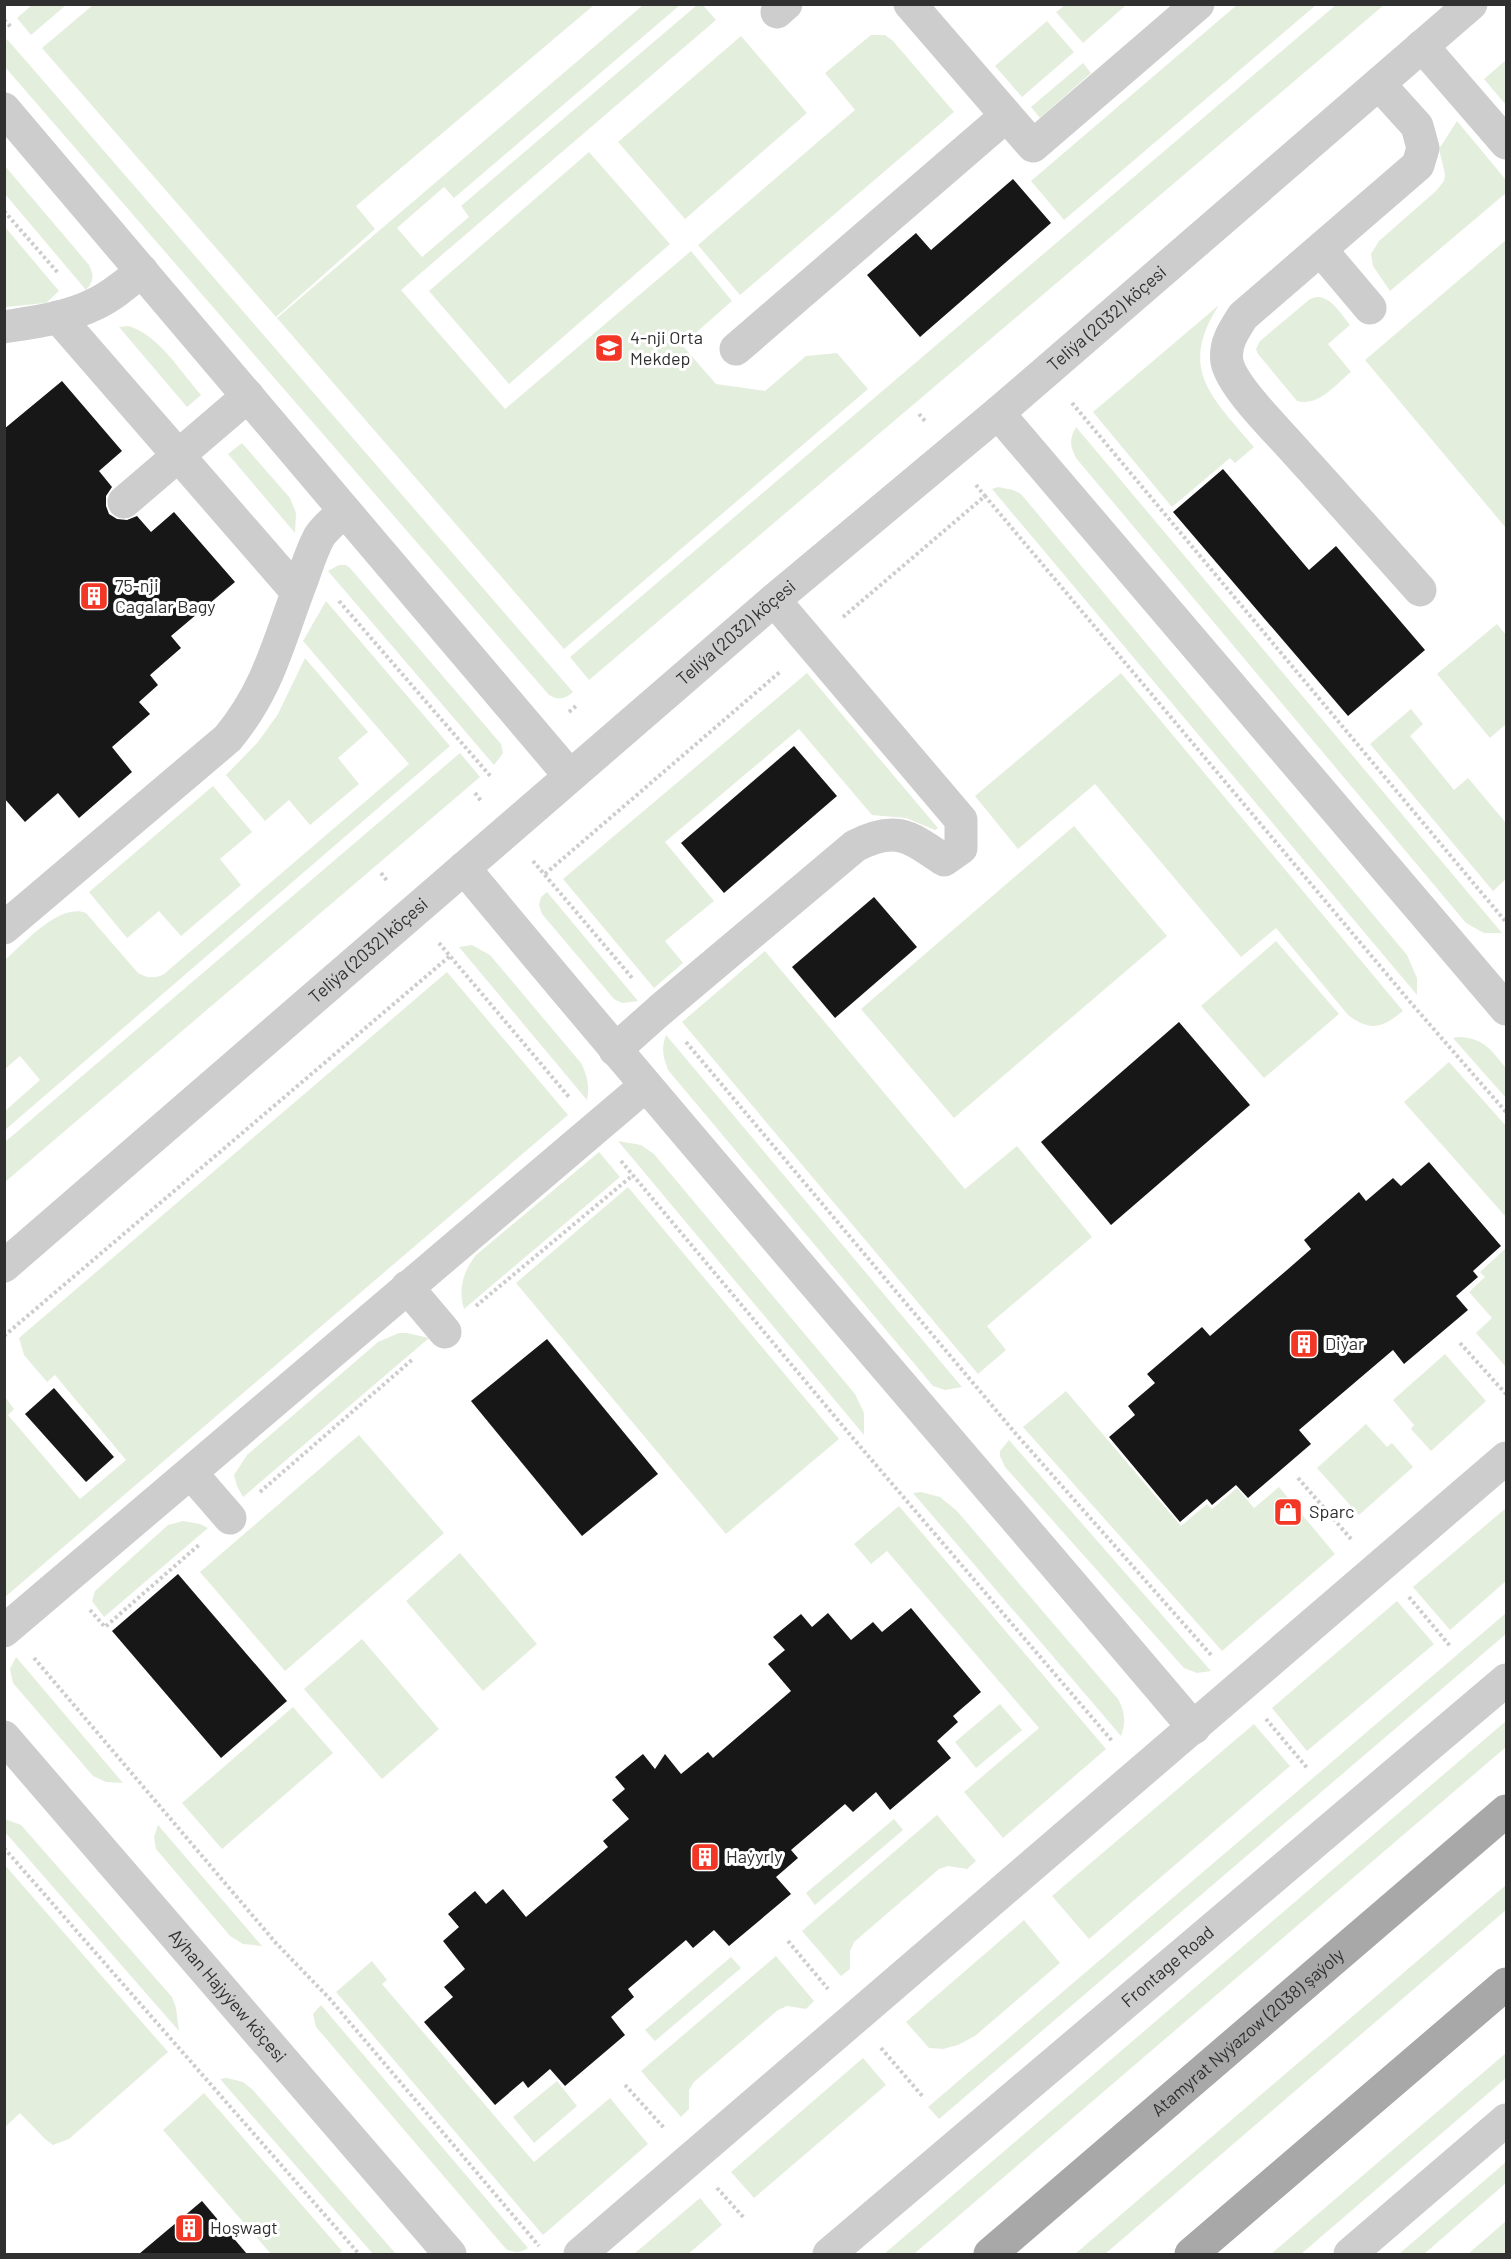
<svg xmlns="http://www.w3.org/2000/svg" width="1511" height="2259" viewBox="0 0 1511 2259" font-family="Barlow,sans-serif">
	<style>
		.green { fill: #e4eedd }
		.building { fill: #171717 }
		.lines { fill: none; stroke-linecap: round; stroke-linejoin: round }
		.path { stroke: #cdcdcd; stroke-width: 4; stroke-dasharray: 3 3; stroke-linecap: butt }
		.minor { stroke: #cdcdcd; stroke-width: 33 }
		.major { stroke: #a8a8a8; stroke-width: 33 }
		.labels { text-anchor: middle; stroke-width: 6; stroke-linejoin: round; paint-order: stroke }
		.street-label { font-size: 18px; fill: #303030; stroke: #fff }
		.poi-label { font-size: 18px; fill: #303030; stroke: #fff; text-anchor: start }
	</style>
	<rect width="100%" height="100%" fill="#fff"/>
	<!-- green -->
	<g class="green">
		<polygon points="1238,4 1316,5 1064,220 1031,181"/>
		<polygon points="1337,4 1384,5 589,680 570,657"/>
		<polygon points="32,5 32,4 66,5 31,35 17,18"/>
		<polygon points="93,5 93,4 594,5 356,206 375,229 276,317 42,48"/>
		<polygon points="643,5 680,5 454,198 444,187 397,228 422,257 469,217 461,206 697,5 703,5 716,20 401,290 505,409 691,251 732,301 682,345 716,384 765,391 806,356 837,353 868,389 564,649 277,318"/>
		<polygon points="1126,5 1083,43 1056,12 1065,5"/>
		<polygon points="1047,21 1074,52 1022,97 995,66"/>
		<polygon points="871,35 885,35 893,41 954,112 740,295 698,245 855,110 825,73"/>
		<polygon points="741,36 807,113 685,219 618,142"/>
		<path d="M 7,39 L 573,692 C 565,699 559,701 549,695 L 5,67 L 5,45 Z"/>
		<polygon points="1506,60 1506,105 1484,79"/>
		<polygon points="1083,63 1091,73 1040,118 1031,107"/>
		<polygon points="1457,121 1506,180 1506,193 1390,291 1373,266 1371,254 1379,241 1436,191 1444,181 1445,174 1439,149"/>
		<polygon points="589,152 670,244 509,384 429,291"/>
		<path d="M 5,166 L 89,265 C 94,275 94,281 86,290 L 5,194 Z"/>
		<polygon points="5,227 59,291 46,303 5,307"/>
		<polygon points="1506,240 1506,528 1365,360"/>
		<path d="M 1316,297 C 1331,296 1341,314 1350,325 L 1328,344 L 1351,372 C 1336,384 1319,407 1297,401 L 1258,354 L 1256,349 L 1260,341 L 1310,299 Z"/>
		<path d="M 1219,305 C 1177,370 1213,398 1254,447 L 1235,463 L 1230,458 L 1172,507 L 1093,412 Z"/>
		<path d="M 128,326 C 158,334 181,372 201,395 L 187,407 L 119,327 Z"/>
		<path d="M 1076,427 L 1502,933 L 1484,933 L 1466,923 L 1076,458 C 1070,446 1069,439 1076,427 Z"/>
		<polygon points="242,443 290,498 296,513 295,533 228,454"/>
		<polygon points="998,487 1013,490 1021,494 1407,955 1417,978 1417,995 992,489"/>
		<polygon points="339,565 346,565 350,568 501,744 503,753 494,765 328,571"/>
		<path d="M 326,601 L 450,746 L 5,1130 L 5,1111 L 40,1080 L 20,1056 L 5,1069 L 5,960 C 23,944 60,902 86,913 L 138,973 C 147,978 155,979 164,974 L 409,764 L 303,641 Z"/>
		<polygon points="1497,624 1506,635 1506,724 1490,738 1437,674"/>
		<polygon points="305,658 368,732 338,758 359,784 310,825 289,800 265,821 226,775 258,742 278,714"/>
		<polygon points="807,673 938,828 935,830 906,818 872,815 799,729 665,842 714,901 665,941 683,963 654,988 563,879"/>
		<path d="M 1121,673 L 1403,1011 C 1382,1028 1371,1032 1348,1015 L 1276,928 L 1241,957 L 1095,784 L 1018,849 L 975,796 Z"/>
		<polygon points="1411,709 1423,724 1410,736 1454,790 1468,778 1506,823 1506,879 1493,891 1370,744"/>
		<polygon points="460,753 480,777 5,1182 5,1142"/>
		<polygon points="213,786 252,832 220,859 241,885 181,936 159,911 127,938 89,892"/>
		<polygon points="1074,826 1167,936 954,1118 861,1009"/>
		<polygon points="547,892 638,1001 622,1003 614,999 542,914 539,905 541,897"/>
		<polygon points="1276,941 1339,1014 1264,1078 1201,1006"/>
		<path d="M 472,945 L 490,955 L 581,1063 C 587,1075 590,1086 587,1100 L 459,947 Z"/>
		<polygon points="765,951 965,1189 1017,1146 1092,1237 987,1326 1006,1350 978,1374 682,1022"/>
		<polygon points="447,972 568,1115 5,1597 5,1397 14,1409 8,1415 80,1499 126,1460 55,1375 47,1382 24,1355 19,1338"/>
		<path d="M 666,1035 L 962,1387 L 945,1390 L 933,1386 L 668,1070 C 663,1057 661,1048 666,1035 Z"/>
		<path d="M 1459,1037 C 1484,1038 1491,1050 1506,1068 L 1506,1098 L 1453,1038 Z"/>
		<polygon points="1449,1062 1506,1126 1506,1217 1404,1102"/>
		<polygon points="618,1141 641,1145 654,1154 855,1394 864,1413 864,1435"/>
		<path d="M 599,1152 L 620,1177 L 464,1309 C 458,1288 463,1272 476,1255 Z"/>
		<polygon points="628,1187 839,1439 726,1534 516,1283"/>
		<polygon points="1506,1248 1506,1367 1476,1333 1492,1318 1469,1292 1485,1277 1480,1272"/>
		<polygon points="399,1333 407,1333 429,1338 243,1497 237,1486 234,1475 247,1455 378,1342"/>
		<polygon points="1445,1354 1486,1401 1431,1451 1411,1429 1414,1425 1393,1400"/>
		<polygon points="1066,1391 1181,1526 1207,1504 1212,1509 1237,1488 1254,1508 1279,1487 1335,1554 1222,1651 1023,1427"/>
		<polygon points="1366,1424 1387,1447 1392,1443 1413,1467 1359,1515 1317,1468"/>
		<polygon points="359,1435 444,1533 285,1671 200,1572"/>
		<polygon points="1009,1440 1211,1671 1197,1673 1184,1668 1005,1467 1000,1456 1000,1451"/>
		<path d="M 921,1492 L 940,1497 L 957,1511 L 1118,1699 C 1125,1712 1126,1722 1121,1736 L 913,1493 Z"/>
		<polygon points="899,1506 1106,1749 1003,1838 964,1792 1039,1728 887,1551 871,1564 854,1544"/>
		<polygon points="1506,1508 1506,1581 1450,1630 1413,1587"/>
		<polygon points="183,1521 200,1524 208,1528 104,1617 92,1601 95,1591 168,1525"/>
		<polygon points="460,1553 537,1644 483,1691 406,1601"/>
		<polygon points="1397,1601 1434,1644 1307,1751 1272,1708"/>
		<polygon points="1506,1613 1506,1634 939,2119 928,2107"/>
		<polygon points="362,1639 439,1729 382,1779 304,1689"/>
		<polygon points="16,1657 123,1783 106,1782 93,1776 13,1683 10,1669"/>
		<polygon points="1000,1704 1022,1730 976,1768 955,1742"/>
		<polygon points="293,1707 333,1753 222,1849 182,1803"/>
		<polygon points="1506,1721 1506,1747 914,2254 884,2254"/>
		<polygon points="1254,1724 1290,1766 1089,1939 1052,1896"/>
		<polygon points="937,1815 976,1861 967,1869 948,1866 939,1869 854,1942 850,1951 850,1969 841,1976 802,1931"/>
		<polygon points="5,1819 21,1825 172,1997 176,2008 179,2031 5,1832"/>
		<polygon points="894,1819 903,1830 815,1905 806,1893"/>
		<polygon points="158,1825 262,1946 243,1944 230,1936 156,1849 154,1837"/>
		<polygon points="4,1864 168,2052 69,2139 53,2145 45,2139 20,2113 5,2127"/>
		<polygon points="1506,1885 1506,1910 1105,2254 1075,2254"/>
		<polygon points="1024,1920 1060,1963 975,2036 958,2045 943,2049 929,2048 906,2022"/>
		<polygon points="776,1956 814,2001 806,2009 787,2006 778,2010 694,2082 689,2090 689,2109 681,2117 641,2071"/>
		<polygon points="731,1957 741,1968 655,2041 645,2030"/>
		<polygon points="372,1961 387,1980 382,1984 534,2162 610,2098 648,2144 543,2235 336,1992"/>
		<path d="M 321,2005 L 528,2248 C 521,2253 514,2253 506,2249 L 316,2027 L 313,2014 Z"/>
		<polygon points="1506,2053 1506,2078 1301,2254 1271,2254"/>
		<polygon points="863,2058 886,2085 754,2198 731,2172"/>
		<polygon points="227,2078 243,2082 253,2090 396,2254 373,2254 220,2079"/>
		<polygon points="557,2081 577,2106 534,2143 513,2117"/>
		<polygon points="204,2093 342,2251 338,2254 271,2254 163,2130"/>
		<polygon points="1506,2162 1506,2183 1424,2254 1399,2254"/>
		<polygon points="700,2198 722,2225 688,2254 634,2254"/>
		<polygon points="1506,2221 1506,2254 1468,2254"/>
	</g>
	<!-- building -->
	<g class="building">
		<polygon points="1013,179 1051,223 920,337 867,275 916,233 931,250"/>
		<polygon points="62,381 122,451 99,471 112,487 106,496 106,506 109,514 117,519 127,520 137,516 151,532 174,512 235,582 171,636 181,648 150,675 158,685 139,702 150,714 112,747 132,772 79,818 58,793 25,822 4,798 4,429"/>
		<polygon points="1223,469 1309,570 1336,546 1425,650 1348,716 1173,512"/>
		<polygon points="794,746 837,796 724,893 681,843"/>
		<polygon points="874,897 917,947 835,1018 792,967"/>
		<polygon points="1179,1022 1250,1105 1111,1225 1041,1142"/>
		<polygon points="1429,1162 1501,1246 1473,1271 1478,1277 1456,1296 1468,1310 1404,1364 1393,1350 1299,1430 1311,1444 1248,1498 1236,1485 1212,1505 1207,1499 1180,1522 1109,1437 1135,1415 1128,1406 1155,1383 1147,1374 1202,1327 1210,1336 1287,1270 1311,1249 1304,1240 1359,1192 1366,1201 1393,1178 1401,1186"/>
		<polygon points="547,1339 658,1474 582,1536 471,1401"/>
		<polygon points="54,1388 114,1457 86,1482 25,1414"/>
		<polygon points="178,1574 287,1701 221,1758 112,1631"/>
		<polygon points="911,1608 981,1692 953,1716 958,1722 937,1741 951,1758 890,1810 876,1792 853,1812 845,1804 791,1850 798,1858 776,1877 791,1894 729,1946 714,1930 693,1948 686,1940 628,1989 634,1997 611,2017 625,2035 565,2086 550,2069 528,2088 523,2081 495,2105 424,2022 453,1997 444,1987 465,1969 443,1941 459,1927 448,1914 475,1891 486,1904 503,1889 526,1917 608,1847 603,1841 629,1819 612,1800 625,1789 615,1777 643,1754 655,1769 665,1754 681,1774 708,1752 713,1758 791,1691 768,1664 785,1650 773,1637 801,1614 812,1627 828,1613 851,1640 873,1622 882,1632"/>
		<polygon points="202,2201 247,2254 139,2254"/>
	</g>
	<g class="lines">
		<!-- path -->
		<g class="path">
			<polyline points="4,20 12,28"/>
			<polyline points="4,211 59,274"/>
			<polyline points="1072,403 1506,922"/>
			<polyline points="919,414 925,421"/>
			<polyline points="976,485 985,496"/>
			<polyline points="339,601 492,778"/>
			<polyline points="843,617 985,496 1411,1003 1506,1112"/>
			<polyline points="569,712 576,706"/>
			<polyline points="475,793 481,801"/>
			<polyline points="533,861 633,979"/>
			<polyline points="381,873 388,882"/>
			<polyline points="545,874 781,671"/>
			<polyline points="439,943 569,1097"/>
			<polyline points="686,1042 1016,1434 1212,1656"/>
			<polyline points="621,1161 852,1437 1113,1742"/>
			<polyline points="476,1306 633,1175"/>
			<polyline points="4,1336 450,956"/>
			<polyline points="1460,1343 1506,1394"/>
			<polyline points="1298,1478 1351,1539"/>
			<polyline points="260,1492 413,1359"/>
			<polyline points="1409,1597 1450,1646"/>
			<polyline points="90,1610 105,1627 200,1544"/>
			<polyline points="34,1658 275,1942 329,1998 539,2246"/>
			<polyline points="1266,1719 1308,1769"/>
			<polyline points="4,1848 359,2254"/>
			<polyline points="788,1941 828,1989"/>
			<polyline points="881,2048 924,2098"/>
			<polyline points="625,2085 665,2129"/>
			<polyline points="717,2188 745,2219"/>
		</g>
		<!-- minor -->
		<g class="minor">
			<polyline points="910,4 1033,146 1198,4"/>
			<polyline points="777,12 786,4"/>
			<polyline points="1422,46 1506,143"/>
			<path d="M 1379,84 L 1417,126 L 1423,148 L 1418,165 L 1243,316 C 1234,330 1224,344 1227,362 C 1232,387 1279,432 1297,453 C 1338,498 1379,544 1420,590"/>
			<polyline points="4,109 570,776"/>
			<polyline points="1321,250 1370,308"/>
			<polyline points="58,317 297,592"/>
			<path d="M 4,327 C 35,322 67,318 95,304 C 112,296 127,283 142,271"/>
			<polyline points="736,349 1006,116"/>
			<polyline points="998,413 1506,1009"/>
			<polyline points="124,502 248,396"/>
			<path d="M 464,868 C 704,1158 951,1441 1194,1728"/>
			<path d="M 4,928 L 228,738 C 270,687 279,639 302,580 C 307,566 312,550 319,537 C 325,527 337,519 344,510"/>
			<path d="M 615,1050 L 660,1010 L 855,846 C 896,825 909,836 944,860 L 961,848 L 961,820 L 774,600"/>
			<path id="s1" d="M 4,1266 L 774,600 L 998,413 L 1471,4"/>
			<polyline points="407,1287 445,1332"/>
			<polyline points="191,1473 230,1518"/>
			<polyline points="4,1631 645,1086"/>
			<path id="s2" d="M 4,1737 L 450,2254"/>
			<polyline points="580,2254 1506,1458"/>
			<path id="s3" d="M 829,2254 L 1506,1680"/>
			<polyline points="1350,2254 1506,2120"/>
		</g>
		<!-- major -->
		<g class="major">
			<path id="s4" d="M 990,2254 L 1506,1811"/>
			<polyline points="1191,2254 1506,1984"/>
		</g>
	</g>
	<!-- icons -->
	<defs>
		<g id="school-square" transform="scale(1.5)"><rect x="-9" y="-9" width="18" height="18" rx="4" fill="#f23727" stroke="#fff"/><path d="M0-5L7-2L0 1L-7-2ZM-4 1L0 2.5L4 1V4Q0 6-4 4Z" fill="#fff"/></g>
		<g id="building-square" transform="scale(1.5)"><rect x="-9" y="-9" width="18" height="18" rx="4" fill="#f23727" stroke="#fff"/><path d="M-4-6H4V6H1V3H-1V6H-4ZM-2.5-4.3h1.7v1.8h-1.7ZM.8-4.3h1.7v1.8H.8ZM-2.5-1h1.7V.8h-1.7ZM.8-1h1.7V.8H.8Z" fill="#fff"/></g>
		<g id="shop-square" transform="scale(1.5)"><rect x="-9" y="-9" width="18" height="18" rx="4" fill="#f23727" stroke="#fff"/><path d="M-5-2.5h2.3a2.7 3.5 0 0 1 5.4 0H5L5.5 6h-11ZM-1.5-2.5h3a1.5 2.3 0 0 0-3 0Z" fill="#fff"/></g>
	</defs>
	<g fill-rule="evenodd">
		<use href="#school-square" x="609" y="348"/>
		<use href="#building-square" x="94" y="596"/>
		<use href="#building-square" x="1304" y="1344"/>
		<use href="#shop-square" x="1288" y="1512"/>
		<use href="#building-square" x="705" y="1857"/>
		<use href="#building-square" x="189" y="2228"/>
	</g>
	<g class="labels">
		<!-- street labels -->
		<g class="street-label">
			<text dy="6" stroke="none"><textPath href="#s1" startOffset="1454">Teliýa (2032) köçesi</textPath></text>
			<text dy="6" stroke="none"><textPath href="#s1" startOffset="968">Teliýa (2032) köçesi</textPath></text>
			<text dy="6" stroke="none"><textPath href="#s1" startOffset="482">Teliýa (2032) köçesi</textPath></text>
			<text dy="6" stroke="none"><textPath href="#s3" startOffset="444">Frontage Road</textPath></text>
			<text dy="6" stroke="none"><textPath href="#s2" startOffset="342">Aýhan Hajyýew köçesi</textPath></text>
			<text dy="6" stroke="none"><textPath href="#s4" startOffset="340">Atamyrat Nyýazow (2038) şaýoly</textPath></text>
		</g>
		<!-- poi labels -->
		<g class="poi-label">
			<text x="630" y="344">4-nji Orta<tspan x="630" dy="21">Mekdep</tspan></text>
			<text x="115" y="592">75-nji<tspan x="115" dy="21">Cagalar Bagy</tspan></text>
			<text x="1325" y="1350">Diýar</text>
			<text x="1309" y="1518">Sparc</text>
			<text x="726" y="1863">Haýyrly</text>
			<text x="210" y="2234">Hoşwagt</text>
		</g>
	</g>
	<!-- border -->
	<rect width="1511" height="2259" fill="none" stroke="#303030" stroke-width="12"/>
</svg>
